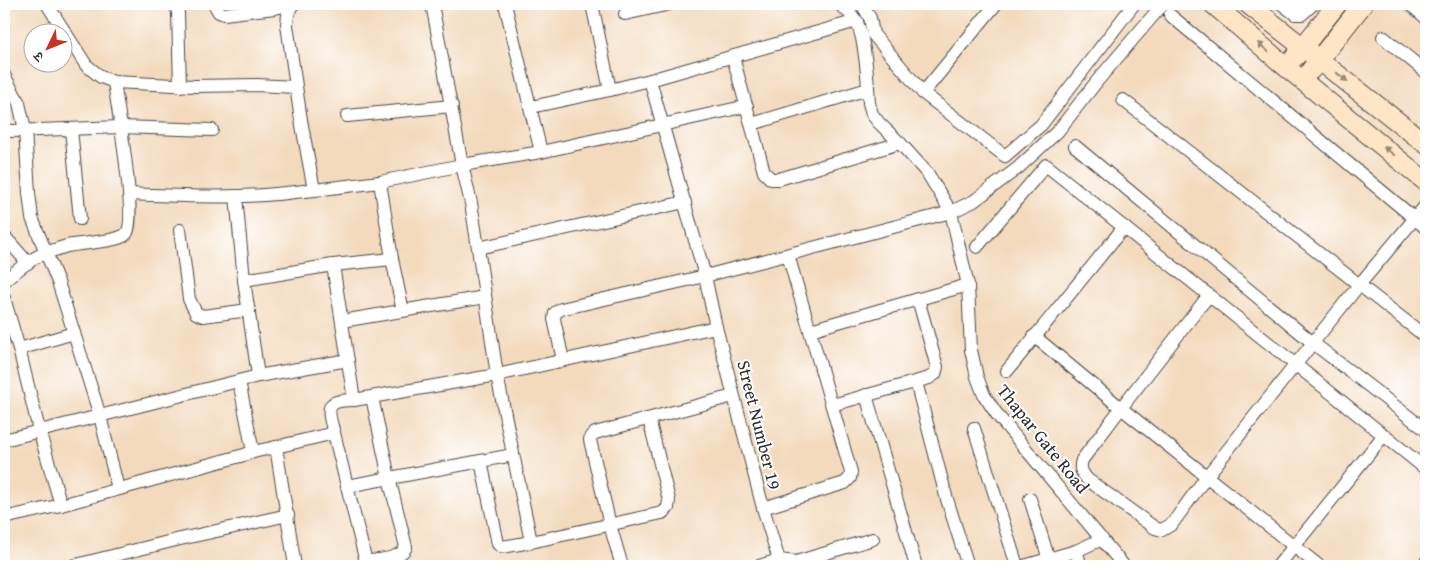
<svg xmlns="http://www.w3.org/2000/svg" width="1430" height="570" viewBox="0 0 1430 570" font-family="'Gentium Book Plus','Noto Serif Devanagari',serif">
	<style>
		.lines { fill: none; stroke-linecap: round; stroke-linejoin: round }
		.street-casing { stroke: #494541; stroke-width: 14 }
		.secondary-casing { stroke: #494541; stroke-width: 21 }
		.street { stroke: #fff; stroke-width: 12 }
		.secondary { stroke: #fee5c5; stroke-width: 19 }
		.oneway { fill: #948878 }
		.labels { text-anchor: middle; stroke-width: 4; stroke-linejoin: round; paint-order: stroke }
		.street-label { font-size: 18px; fill: #2b2b2b; stroke: #fff }
	</style>
	<rect width="100%" height="100%" fill="#fff"/>
	<filter id="ink" filterUnits="userSpaceOnUse"><feTurbulence type="fractalNoise" baseFrequency=".02" numOctaves="2"/><feDisplacementMap in="SourceGraphic" scale="10" xChannelSelector="R" yChannelSelector="G"/><feConvolveMatrix kernelMatrix="1 2 1 2 8 2 1 2 1" color-interpolation-filters="sRGB"/></filter>
	<filter id="wash" filterUnits="userSpaceOnUse"><feTurbulence type="fractalNoise" baseFrequency=".0096" numOctaves="4" result="noise"/><feDisplacementMap in="SourceGraphic" scale="20" xChannelSelector="R" yChannelSelector="G"/><feGaussianBlur stdDeviation="1.12" result="paint"/><feColorMatrix in="noise" values="0 0 0 0 0 0 0 0 0 0 0 0 0 0 0 0 0 1.4 0 .05"/><feComposite in="paint" operator="in"/></filter>
	<g filter="url(#wash)">
		<rect width="100%" height="100%" fill="#f3dabd"/>
	</g>
	<g filter="url(#ink)">
		<g class="lines">
			<!-- street casing -->
			<g class="street-casing">
				<g id="street">
					<polyline points="47,4 86,65 101,77 114,82 194,86 257,85 295,87"/>
					<polyline points="176,4 178,13 180,86"/>
					<polyline points="214,4 219,12 224,14 275,8 294,4"/>
					<polyline points="292,4 288,14 287,25 301,120 314,190 380,182 462,165 541,152 747,106"/>
					<polyline points="432,4 462,165 471,203 478,248 685,202"/>
					<polyline points="505,4 541,152"/>
					<polyline points="592,4 610,90"/>
					<path d="M 839,4 C 845,9 852,14 856,21 C 865,36 868,84 869,103 L 872,114 L 879,123 L 900,143 L 928,174 L 951,212 L 968,285 L 971,350 L 977,377 L 984,395 L 998,416 L 1124,566"/>
					<polyline points="862,4 870,18 873,34 923,93 1005,156 1041,125 1134,4"/>
					<polyline points="1282,4 1295,14 1302,14 1313,4"/>
					<polyline points="1411,5 1426,18"/>
					<polyline points="625,14 670,4"/>
					<polyline points="1170,15 1426,228"/>
					<polyline points="1383,37 1426,72"/>
					<polyline points="733,57 764,172 771,179 779,179 900,143"/>
					<polyline points="4,75 19,103 25,130 29,193 32,218 58,282 74,333 100,416 118,489"/>
					<polyline points="650,80 705,276 716,327 763,508 779,560 796,562 799,566"/>
					<polyline points="923,93 996,4"/>
					<polyline points="1123,100 1426,337"/>
					<polyline points="531,107 610,90 650,80 857,21"/>
					<polyline points="347,116 452,106"/>
					<polyline points="752,124 868,89"/>
					<polyline points="4,129 12,131 120,127 212,130"/>
					<polyline points="71,129 80,219"/>
					<polyline points="1075,146 1313,343 1426,430"/>
					<polyline points="380,182 392,259 403,311"/>
					<path d="M 129,194 C 174,196 219,198 264,195 C 281,194 297,192 314,190"/>
					<polyline points="236,196 244,280 258,376"/>
					<polyline points="180,230 189,299 196,313 203,316 249,310"/>
					<polyline points="4,236 28,263"/>
					<polyline points="977,247 1046,165 1426,469"/>
					<polyline points="478,248 497,375 531,542 662,513 668,508 669,500 649,419"/>
					<polyline points="333,265 354,400 497,375 716,327"/>
					<polyline points="244,280 333,265 392,259"/>
					<path d="M 4,281 C 17,271 32,257 48,252 C 54,250 61,248 67,246 C 80,243 118,242 126,234 C 138,222 117,104 114,82"/>
					<path d="M 1209,295 L 1121,408 L 1082,460 C 1079,469 1082,473 1088,480 L 1155,528 L 1162,530 L 1172,524 L 1207,476 L 1296,364 L 1359,285 L 1426,205"/>
					<polyline points="4,298 19,349 39,430 61,505"/>
					<polyline points="342,321 485,297"/>
					<polyline points="810,330 968,285"/>
					<polyline points="1034,336 1121,408 1319,566"/>
					<polyline points="19,349 74,333"/>
					<polyline points="563,360 554,319 555,313 561,309 705,276 951,212 974,201 1018,168 1058,131 1098,80 1163,4"/>
					<polyline points="1007,371 1124,227"/>
					<polyline points="239,381 253,452"/>
					<polyline points="916,382 946,496 968,566"/>
					<polyline points="866,395 916,566"/>
					<polyline points="832,405 929,378 935,374 937,367 918,299"/>
					<polyline points="974,428 1017,566"/>
					<polyline points="334,433 347,486"/>
					<polyline points="4,440 258,376 348,360"/>
					<path d="M 276,447 L 334,433 C 332,425 325,407 334,403 C 339,400 348,400 354,400"/>
					<polyline points="481,461 498,544 502,547 531,542"/>
					<polyline points="1030,499 1051,566"/>
					<polyline points="763,508 845,483 850,478 851,472 788,255"/>
					<polyline points="4,518 61,505 244,455 253,452 276,447 295,566"/>
					<polyline points="1076,551 1081,566"/>
					<path d="M 366,562 C 379,559 400,560 406,547 L 389,478 L 372,397"/>
					<polyline points="796,562 873,539"/>
					<polyline points="72,566 176,540 288,515"/>
					<polyline points="367,566 347,486 513,455"/>
					<polyline points="622,566 610,525 590,440 591,436 595,433 733,396"/>
					<polyline points="759,566 779,560"/>
					<polyline points="1024,566 1076,551 1102,539"/>
					<polyline points="1278,566 1384,435"/>
					<polyline points="1423,566 1426,562"/>
				</g>
			</g>
			<!-- secondary casing -->
			<g class="secondary-casing">
				<g id="secondary">
					<polyline points="1213,4 1286,67 1426,182"/>
					<polyline points="1248,4 1426,144"/>
					<polyline points="1295,57 1337,4"/>
					<polyline points="1311,70 1363,4"/>
				</g>
			</g>
			<!-- street -->
			<use href="#street" class="street"/>
			<!-- secondary -->
			<use href="#secondary" class="secondary"/>
		</g>
		<!-- one-way arrows -->
		<defs><path id="oneway-solid" d="M-6-.8H1V-3.2L6.5 0L1 3.2V.8H-6Z" transform="scale(1.25)"/></defs>
		<g class="oneway">
			<use href="#oneway-solid" transform="translate(1263 47) rotate(-139)"/>
			<use href="#oneway-solid" transform="translate(1342 77) rotate(38)"/>
			<use href="#oneway-solid" transform="translate(1389 151) rotate(-141)"/>
		</g>
	</g>
	<g class="labels">
		<!-- street labels -->
		<g class="street-label">
			<text transform="translate(759 425) rotate(76)" y="6">Street Number 19</text>
			<text transform="translate(1043 439) rotate(51)" y="6">Thapar Gate Road</text>
		</g>
	</g>
	<!-- margin -->
	<rect width="1430" height="570" fill="none" stroke="#fff" stroke-width="20"/>
	<!-- north arrow -->
	<g transform="translate(48 48) rotate(227)"><circle r="24" fill="#ffffff" stroke="#aaaaaa"/>
	<path d="M0-4L9 19L0 12L-9 19Z" fill="#c8321e"/>
	<text y="-8" font-size="14" font-weight="bold" text-anchor="middle" fill="#2b2b2b">उ</text>
	</g>
</svg>
